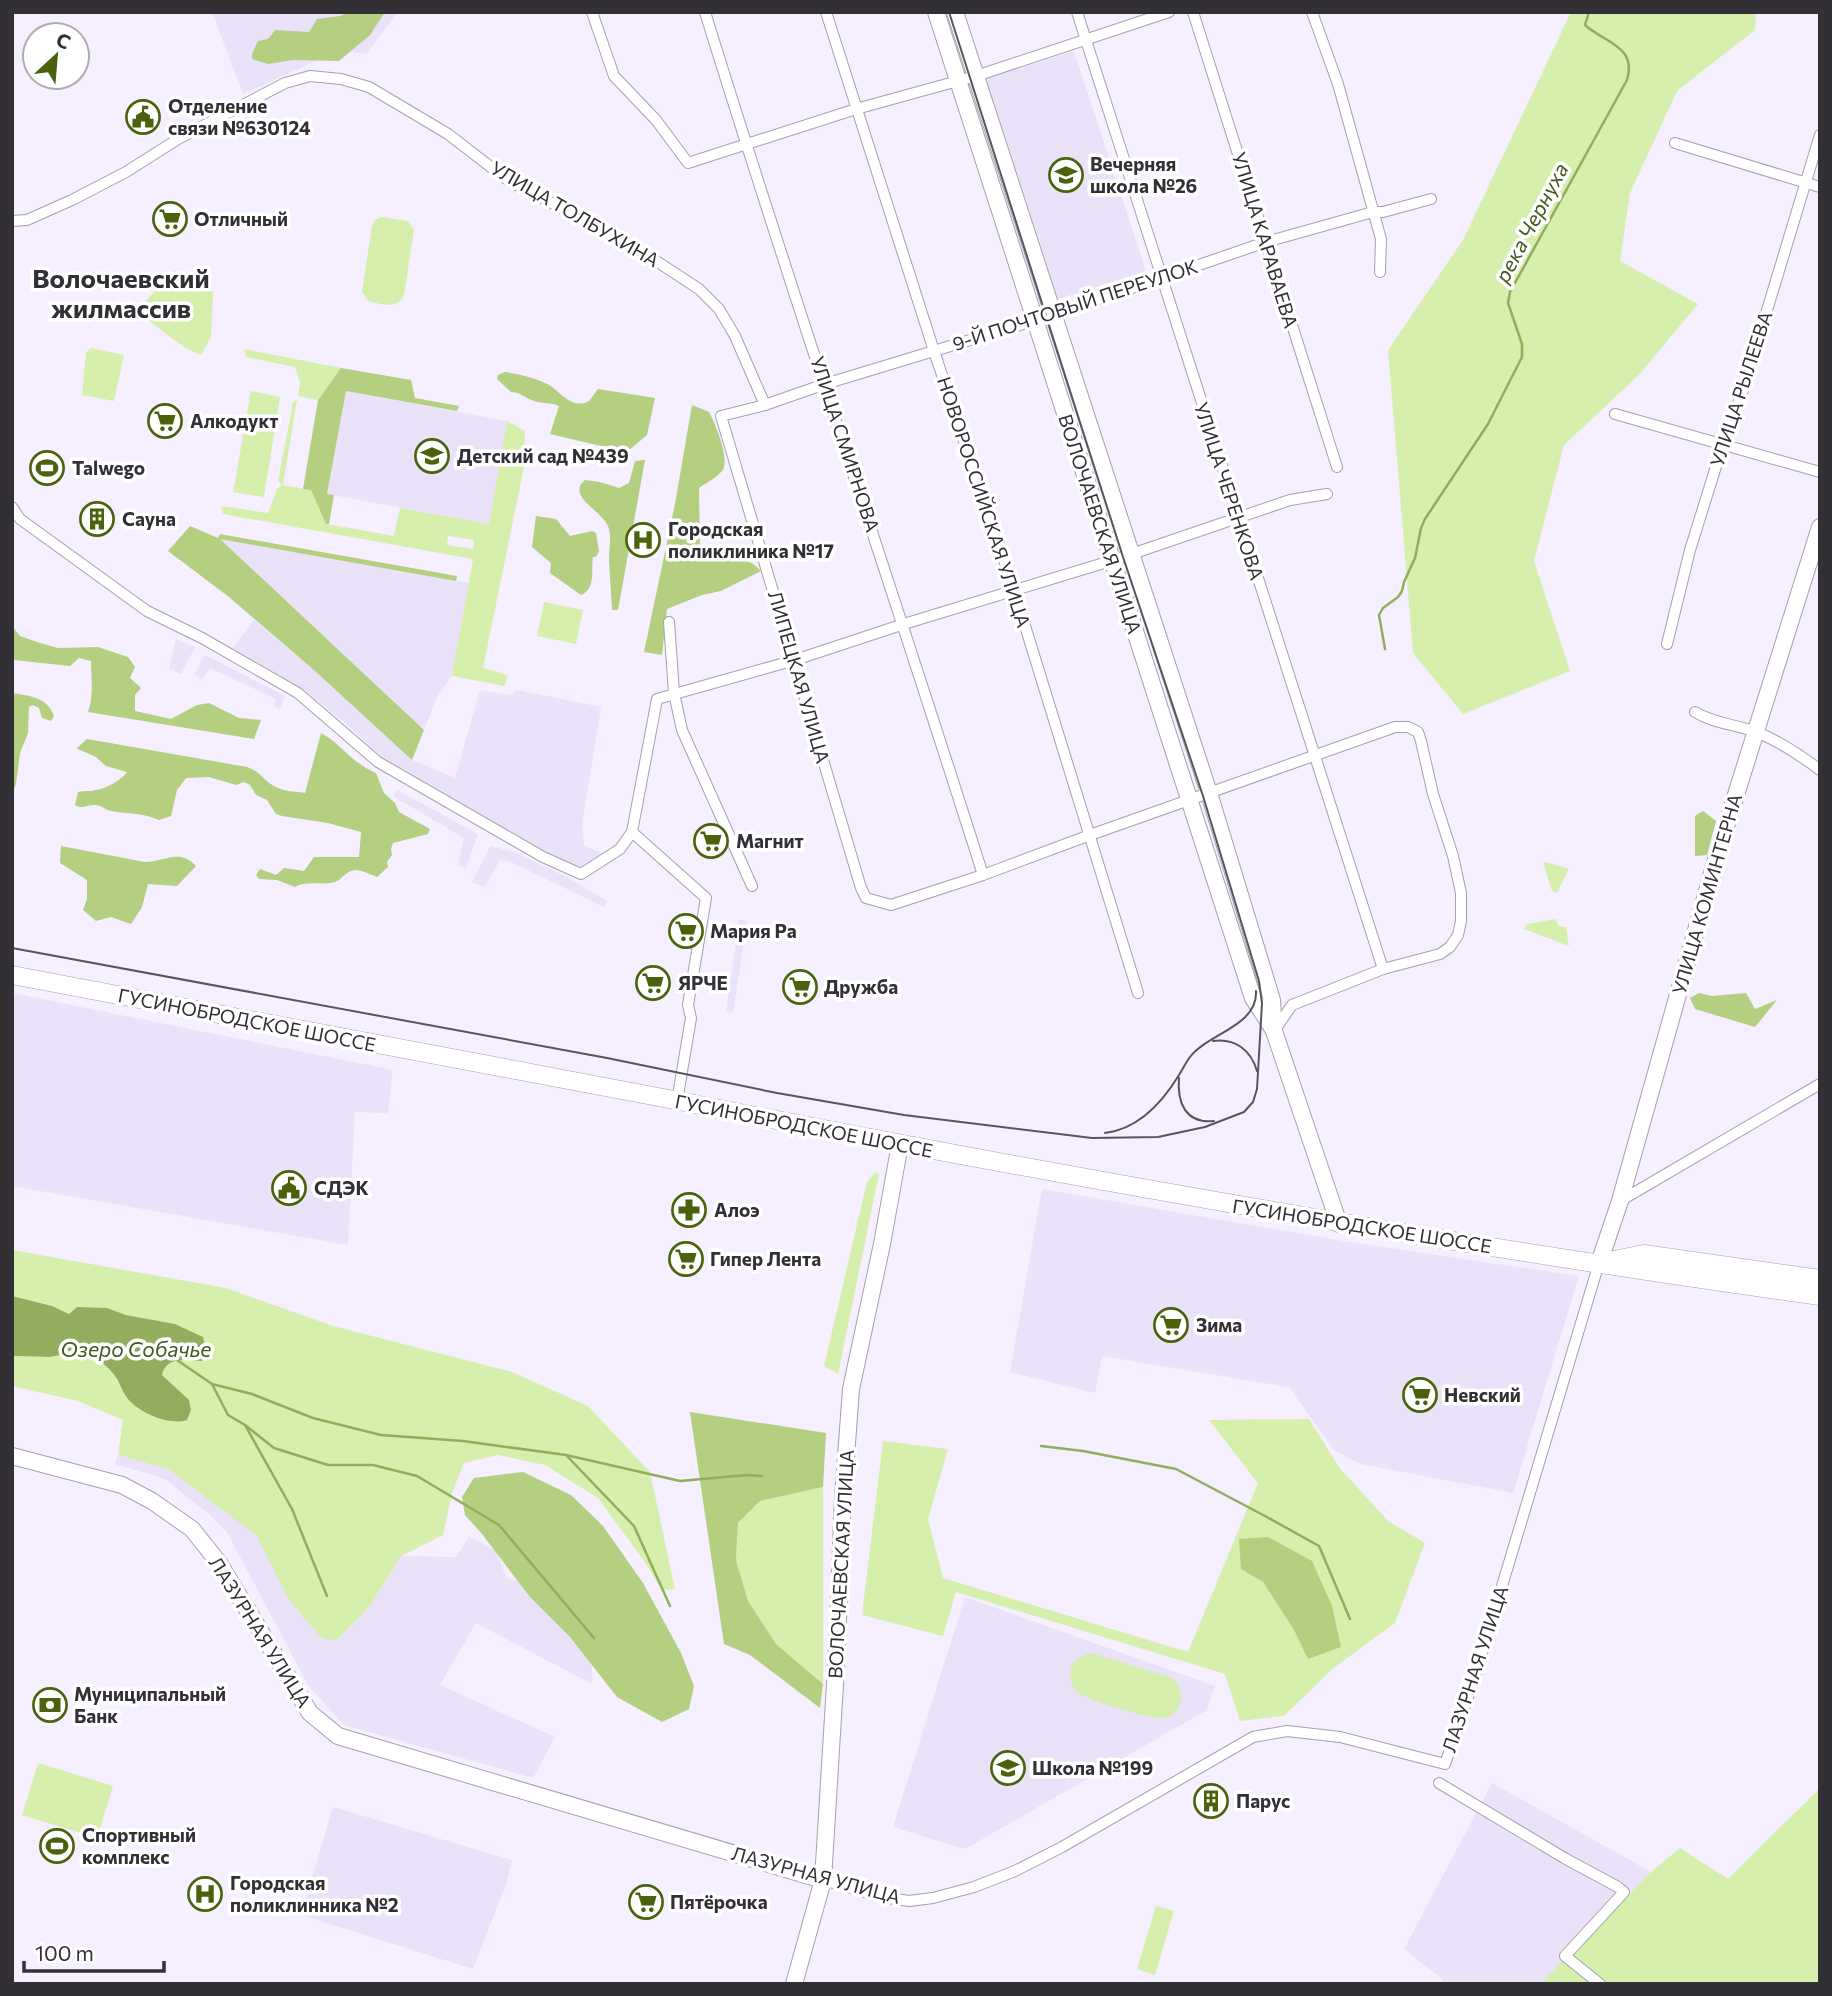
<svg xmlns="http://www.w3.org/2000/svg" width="1832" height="1996" viewBox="0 0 1832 1996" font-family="Commissioner,sans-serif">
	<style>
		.built { fill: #eae2f8 }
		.green { fill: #d7efac; fill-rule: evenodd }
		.forest { fill: #b3cf7f }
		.water { fill: #93ad5e }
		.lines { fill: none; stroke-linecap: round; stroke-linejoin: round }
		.stream { stroke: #93ad5e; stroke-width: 2.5 }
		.street-casing { stroke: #a6a0ae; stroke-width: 12 }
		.secondary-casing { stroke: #a6a0ae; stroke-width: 18 }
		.primary-casing { stroke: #a6a0ae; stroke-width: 19 }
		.street { stroke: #fff; stroke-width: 10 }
		.secondary { stroke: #fff; stroke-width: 16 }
		.primary { stroke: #fff; stroke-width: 18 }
		.tram { stroke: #58555c; stroke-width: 2 }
		.labels { text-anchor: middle; stroke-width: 7; stroke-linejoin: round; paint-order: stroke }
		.poi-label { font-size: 19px; font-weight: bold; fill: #322f35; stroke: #fff; text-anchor: start }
		.street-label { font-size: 19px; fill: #322f35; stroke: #fff }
		.water-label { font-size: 21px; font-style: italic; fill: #475820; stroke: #fff }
		.district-label { font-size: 26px; font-weight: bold; fill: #322f35; stroke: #fff }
	</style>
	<rect width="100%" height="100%" fill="#f5efff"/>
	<!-- built -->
	<g class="built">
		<polygon points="212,12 398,12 366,54 340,50 243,94"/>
		<polygon points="1074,51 1146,271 1058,299 986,79"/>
		<polygon points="346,391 507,421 489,524 327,494"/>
		<polygon points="219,538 469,583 452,676 439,692 424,730"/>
		<polygon points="254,620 320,675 412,760 455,778 480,690 510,695 517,690 601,707 582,824 584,846 605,854 582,870 546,853 393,768 348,725 304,690 233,648"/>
		<polygon points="176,639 195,647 181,674 169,669"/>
		<polygon points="205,655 285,696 280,709 273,706 276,699 210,668 202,679 194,674"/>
		<polygon points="397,790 478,834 466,868 458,866 464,838 393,796"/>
		<polygon points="490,846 514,852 567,877 607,901 604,907 511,862 500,860 485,887 472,883"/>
		<polygon points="739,920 747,921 733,1013 726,1012"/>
		<polygon points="12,993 393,1070 388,1113 355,1112 348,1245 12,1186"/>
		<polygon points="1042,1189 1349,1242 1579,1276 1513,1493 1361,1464 1334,1450 1289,1387 1102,1356 1095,1393 1010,1372"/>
		<polygon points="118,1455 168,1469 258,1536 289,1600 337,1640 370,1606 401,1556 456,1557 469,1536 497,1552 506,1578 519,1582 570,1637 592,1665 592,1684 476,1623 440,1685 555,1737 533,1778 344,1725 308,1685 227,1532 210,1515 165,1479 115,1464"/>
		<polygon points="965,1597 1215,1686 1207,1710 965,1849 893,1827"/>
		<polygon points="1492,1783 1651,1872 1540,1984 1441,1984 1443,1980 1404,1949"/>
		<polygon points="333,1807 512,1860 506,1884 473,1969 301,1915"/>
	</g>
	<!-- green -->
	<g class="green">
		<polygon points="1571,12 1756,12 1755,30 1677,91 1630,193 1620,261 1698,304 1639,375 1564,445 1534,561 1570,671 1463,714 1413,653 1388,350 1463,240"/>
		<path d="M 381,217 L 408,221 L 414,230 L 404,296 C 397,310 380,304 368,301 L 362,292 L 372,226 L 375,220 Z"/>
		<path d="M 174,270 L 213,292 L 211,337 L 201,355 C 177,346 158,326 137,311 Z"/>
		<polygon points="91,348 124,355 114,401 82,395 86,353"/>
		<polygon points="244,349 341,368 318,400 298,396 300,383 295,367 246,357"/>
		<polygon points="251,391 280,397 264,497 233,492"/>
		<path d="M 297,400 L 283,485 L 311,490 L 327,524 L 394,536 L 400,508 L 489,524 L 507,421 L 525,431 L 523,472 L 483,668 L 508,675 L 505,686 L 452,676 L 473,559 L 223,514 L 221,506 L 268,513 L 277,489 L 282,485 L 278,481 L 293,402 ZM 448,536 L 474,540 L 473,549 L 447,545 Z"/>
		<polygon points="544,602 583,610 576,644 537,636"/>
		<polygon points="1546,862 1569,869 1557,893 1552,891 1543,863"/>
		<polygon points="1556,919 1558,926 1566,927 1569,946 1524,929 1527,924"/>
		<polygon points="875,1172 879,1174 838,1374 824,1366 867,1182"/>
		<path d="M 12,1250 L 226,1288 L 333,1326 L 512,1372 L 588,1406 L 650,1472 L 675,1589 L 662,1590 L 644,1561 L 598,1498 L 545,1465 L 498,1455 L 464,1463 L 452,1493 L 443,1535 L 401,1556 L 370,1606 L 337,1640 L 323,1639 L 289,1600 L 257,1536 L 168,1469 L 118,1455 L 123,1420 L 78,1401 L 12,1386 L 12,1358 L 15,1356 L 50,1357 L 65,1354 L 65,1349 L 84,1345 L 90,1349 C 94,1358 105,1365 112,1373 C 120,1381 122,1394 131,1401 C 145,1414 169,1426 187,1420 L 191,1410 L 176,1388 L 162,1375 L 163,1369 L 168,1364 L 175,1324 L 126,1315 L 107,1308 L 70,1314 L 52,1306 L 12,1296 Z"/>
		<path d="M 1309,1419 L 1339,1467 L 1388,1521 L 1425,1543 L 1395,1623 L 1332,1669 L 1284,1716 L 1240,1721 L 1225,1674 L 956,1592 L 943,1636 L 862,1615 L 883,1441 L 948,1449 L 928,1519 L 943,1578 L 1188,1652 L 1258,1483 L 1209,1420 ZM 1263,1582 L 1341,1647 L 1308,1658 L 1294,1630 Z"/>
		<polygon points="823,1487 823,1684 776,1644 748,1601 736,1560 738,1523 760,1501"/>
		<path d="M 1092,1653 L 1173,1678 C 1186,1691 1184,1717 1161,1718 C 1150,1719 1087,1700 1078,1693 C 1071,1687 1069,1677 1071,1668 C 1074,1659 1083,1655 1092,1653 Z"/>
		<polygon points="38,1763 113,1786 97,1838 22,1815"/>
		<polygon points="1820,1788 1820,1984 1540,1984 1651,1872 1680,1848 1728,1879"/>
		<polygon points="1156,1906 1174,1911 1155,1975 1137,1969"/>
	</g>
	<!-- forest -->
	<g class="forest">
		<polygon points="349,12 385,12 370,35 339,61 293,60 268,64 252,59 252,54 258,41 268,39 275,30 309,32 317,19 340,16"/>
		<polygon points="341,368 411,380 415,398 459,406 457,411 346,391 327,494 334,495 329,524 326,524 311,490 303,489 318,400"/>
		<path d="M 505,372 C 519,374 532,377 545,383 C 560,389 570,411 589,401 L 598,389 L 655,398 L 647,435 L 627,452 L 550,434 L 559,406 C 551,402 543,404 534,401 C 525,398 520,392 511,392 L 497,379 L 498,375 Z"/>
		<path d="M 692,405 L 709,412 C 715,423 731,461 722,471 C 716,478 706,483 699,488 L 700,552 L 710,559 C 730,561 745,553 761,571 L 721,591 L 702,595 L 667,609 L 662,655 L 644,652 L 675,504 Z"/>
		<path d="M 645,460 L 618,610 L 612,610 C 611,593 610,576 609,560 C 609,549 612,536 608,526 C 600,509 566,496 585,480 L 600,482 L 619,488 L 629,483 L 635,461 Z"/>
		<path d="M 536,516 L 556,519 L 570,536 L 592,531 L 596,533 L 599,551 L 596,557 L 593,557 C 591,570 596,589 581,595 L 550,573 L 551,563 L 532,547 Z"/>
		<polygon points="190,526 218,538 220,534 457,576 456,581 220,539 424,730 412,760 315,671 229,597 168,551"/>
		<path d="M 12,626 L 20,636 L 40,643 L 58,648 L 98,647 L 128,657 L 135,667 L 130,678 L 141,688 L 135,695 L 135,711 L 171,719 L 197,705 L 209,703 L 239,718 L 261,720 L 254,739 L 88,712 C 94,695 91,677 91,661 L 79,658 L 70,666 L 14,660 Z"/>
		<path d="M 12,693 C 30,696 47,697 54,716 L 51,721 L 42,718 L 39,708 L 33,705 L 29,707 L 28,733 L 20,753 L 16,784 L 12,795 Z"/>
		<path d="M 321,733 C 344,746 349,761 376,773 L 384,793 L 395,803 L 399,812 L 430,829 L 428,834 L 393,843 L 391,849 L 392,855 L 387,862 L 388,867 L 377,877 C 369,874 363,870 355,870 C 345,871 343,879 335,882 C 321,886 307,880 295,887 L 277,880 L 259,879 L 256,875 L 260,869 L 276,875 L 284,868 L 304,871 L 314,857 C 329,857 343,857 359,857 L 361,832 L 328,823 L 282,816 L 276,814 L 267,800 L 256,795 L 250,785 L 244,782 L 236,785 L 209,777 L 186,778 L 177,790 L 171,816 L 159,820 C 144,813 127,814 111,811 C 106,810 101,805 96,805 C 87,804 83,810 75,805 L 78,792 C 84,790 90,792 96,790 C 105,789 122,780 127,772 L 106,766 L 96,757 L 78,749 L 77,748 L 87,739 L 247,767 C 260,771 264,781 276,787 C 285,792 294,791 305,793 Z"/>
		<polygon points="1703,811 1716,821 1707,855 1695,856 1695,816"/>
		<path d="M 61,846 L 145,862 C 165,862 179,848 196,866 L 177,886 L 148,884 L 142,907 L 131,924 L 111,917 L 96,921 L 83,910 L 87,899 L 87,880 L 60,863 Z"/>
		<polygon points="1699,993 1712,996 1746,993 1755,1009 1777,1000 1755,1027 1695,1009 1690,998"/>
		<polygon points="690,1412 826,1433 823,1487 760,1501 738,1523 736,1560 748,1601 776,1644 823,1684 820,1708 750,1655 724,1644"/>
		<polygon points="523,1472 571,1495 603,1526 643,1583 681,1653 694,1686 689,1709 662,1722 617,1697 570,1637 530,1597 482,1534 465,1515 462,1497 474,1478"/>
		<polygon points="1268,1537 1312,1561 1332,1606 1341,1647 1308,1659 1294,1630 1263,1582 1241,1569 1239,1539"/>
	</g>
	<!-- water -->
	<path class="water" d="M 12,1296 L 52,1306 L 69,1314 L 77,1307 L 107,1308 L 126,1315 L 175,1324 L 203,1337 L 206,1351 L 202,1361 C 187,1360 166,1356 162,1375 L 189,1400 L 191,1410 L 187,1420 C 169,1426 140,1413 128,1399 C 123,1393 121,1386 117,1379 C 110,1368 100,1361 90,1353 L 89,1348 L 84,1346 L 77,1352 L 66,1350 L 65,1354 L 50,1357 L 15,1356 L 12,1358 Z"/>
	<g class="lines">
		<!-- stream -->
		<g class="stream">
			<path d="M 1385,649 L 1379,615 L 1383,608 L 1398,597 L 1402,591 L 1404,582 L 1415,558 L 1421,528 L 1425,519 L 1488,424 L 1522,357 L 1522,344 L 1508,303 L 1510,292 L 1627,80 C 1637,46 1605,43 1585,25 L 1589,12"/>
			<polyline points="177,1360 212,1384 228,1415 245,1425 292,1509 327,1596"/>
			<polyline points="212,1384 252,1394 313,1418 381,1435 463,1441 566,1455 634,1526 670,1606"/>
			<polyline points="245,1425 274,1448 328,1465 373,1465 417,1476 499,1525 594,1638"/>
			<polyline points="1041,1446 1083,1451 1176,1469 1265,1516 1319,1546 1350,1619"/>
			<polyline points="566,1455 680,1481 747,1475 762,1476"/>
		</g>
		<!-- street casing -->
		<g class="street-casing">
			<g id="street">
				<polyline points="592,12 614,76 656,120 688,163 856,109 976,76 1169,12"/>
				<path d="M 705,12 C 794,301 892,587 983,875"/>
				<polyline points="826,12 934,351 1014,590 1138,993"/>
				<polyline points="1077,12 1383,969"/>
				<polyline points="1193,12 1337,467"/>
				<polyline points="1312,12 1338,84 1381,239 1380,272"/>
				<polyline points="1675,143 1820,187"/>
				<polyline points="12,221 27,220 72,200 126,172 178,139 285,83 310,76 341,79 369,87 448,134 509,181 627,242 699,289 719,309 735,336 765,405"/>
				<polyline points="1615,414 1820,472"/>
				<polyline points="12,507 20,519 147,611 202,638 298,693 378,762 543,857 581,874 620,849 632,832 706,898 688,1005 691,1018 677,1101"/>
				<polyline points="669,622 674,693 682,730 752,886"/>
				<polyline points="1667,644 1690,550 1723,444 1742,393 1820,135"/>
				<path d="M 1695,712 C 1713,723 1733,724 1753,731 C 1777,739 1800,755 1820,770"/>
				<polyline points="632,832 657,699 795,660 904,624 1117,559 1290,500 1327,494"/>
				<polyline points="1274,1031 1292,1005 1383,969 1440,954 1450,947 1458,935 1461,921 1461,893 1453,856 1433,794 1421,741 1418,732 1408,727 1395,727 1090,835 983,875 891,905 866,898 861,888 721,416 765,405 825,384 1053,315 1266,242 1373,212 1383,212 1431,199"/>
				<polyline points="1620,1201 1820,1084"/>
				<polyline points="1439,1783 1566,1859 1618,1887 1624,1892 1565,1956 1600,1984"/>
				<polyline points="823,1880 882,1897 909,1901 933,1898 974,1887 1015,1871 1062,1847 1253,1737 1287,1731 1340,1737 1445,1764 1475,1676 1599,1263"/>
			</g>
		</g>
		<!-- secondary casing -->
		<g class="secondary-casing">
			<g id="secondary">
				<polyline points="936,12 1253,998 1273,1029"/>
				<polyline points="955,12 1209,793 1272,1000 1274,1031 1339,1224"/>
				<polyline points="1599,1263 1620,1201 1718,852 1820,527"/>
				<polyline points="12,1456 122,1485 152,1501 192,1529 219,1563 310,1713 338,1736 823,1880"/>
				<polyline points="794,1984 823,1880 836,1668 843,1497 851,1389 882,1244 900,1144"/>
			</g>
		</g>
		<!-- primary casing -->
		<g class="primary-casing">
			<g id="primary">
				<path d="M 12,975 C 233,1017 454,1057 674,1100 C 1054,1175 1436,1243 1820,1296"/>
				<polyline points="1609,1261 1644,1254 1820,1279"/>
			</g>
		</g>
		<!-- street -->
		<use href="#street" class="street"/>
		<!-- secondary -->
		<use href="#secondary" class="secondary"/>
		<!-- primary -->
		<use href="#primary" class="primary"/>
		<!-- tram -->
		<g class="tram">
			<polyline points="12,948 607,1058 777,1093 904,1115 1092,1138 1158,1137 1205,1127 1244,1112 1253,1102 1257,1089 1262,1003 1259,981 1203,796 1123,557 949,12"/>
			<path d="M 1213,1041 C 1235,1038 1251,1050 1257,1071"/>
			<path d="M 1179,1078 C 1177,1102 1185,1124 1214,1121"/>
			<path d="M 1105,1133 C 1138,1129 1162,1103 1179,1075 C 1183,1069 1186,1062 1190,1057 C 1207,1034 1258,1026 1256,991"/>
		</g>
	</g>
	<!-- icons -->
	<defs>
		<g id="civic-ring" transform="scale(1.75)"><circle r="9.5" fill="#fff" stroke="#4b610c" stroke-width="1.5"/><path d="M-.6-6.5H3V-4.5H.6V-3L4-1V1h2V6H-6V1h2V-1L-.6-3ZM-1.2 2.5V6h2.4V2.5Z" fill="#4b610c"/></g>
		<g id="school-ring" transform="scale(1.75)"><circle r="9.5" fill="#fff" stroke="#4b610c" stroke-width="1.5"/><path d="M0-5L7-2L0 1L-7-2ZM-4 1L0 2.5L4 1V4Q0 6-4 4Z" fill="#4b610c"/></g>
		<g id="supermarket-ring" transform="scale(1.75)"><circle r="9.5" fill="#fff" stroke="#4b610c" stroke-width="1.5"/><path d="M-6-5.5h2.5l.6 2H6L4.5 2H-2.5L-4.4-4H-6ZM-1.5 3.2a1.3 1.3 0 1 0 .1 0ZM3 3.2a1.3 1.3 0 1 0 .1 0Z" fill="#4b610c"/></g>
		<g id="stadium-ring" transform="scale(1.75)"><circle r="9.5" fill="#fff" stroke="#4b610c" stroke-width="1.5"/><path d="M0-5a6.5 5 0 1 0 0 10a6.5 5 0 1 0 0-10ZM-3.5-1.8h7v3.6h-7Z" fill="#4b610c"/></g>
		<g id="building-ring" transform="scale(1.75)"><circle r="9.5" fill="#fff" stroke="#4b610c" stroke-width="1.5"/><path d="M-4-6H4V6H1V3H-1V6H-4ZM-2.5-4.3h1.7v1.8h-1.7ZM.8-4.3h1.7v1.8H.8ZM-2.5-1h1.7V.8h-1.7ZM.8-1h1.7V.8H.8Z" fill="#4b610c"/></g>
		<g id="hospital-ring" transform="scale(1.75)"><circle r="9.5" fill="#fff" stroke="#4b610c" stroke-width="1.5"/><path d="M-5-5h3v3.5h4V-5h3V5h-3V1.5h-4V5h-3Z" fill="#4b610c"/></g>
		<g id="pharmacy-ring" transform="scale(1.75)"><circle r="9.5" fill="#fff" stroke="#4b610c" stroke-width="1.5"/><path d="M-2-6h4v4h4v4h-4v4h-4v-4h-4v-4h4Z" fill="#4b610c"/></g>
		<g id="bank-ring" transform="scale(1.75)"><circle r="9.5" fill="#fff" stroke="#4b610c" stroke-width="1.5"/><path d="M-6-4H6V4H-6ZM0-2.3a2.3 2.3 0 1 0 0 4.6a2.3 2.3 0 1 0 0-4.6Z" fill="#4b610c"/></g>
	</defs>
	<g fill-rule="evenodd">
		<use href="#civic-ring" x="143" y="117"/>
		<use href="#school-ring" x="1066" y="175"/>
		<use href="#supermarket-ring" x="170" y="219"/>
		<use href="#supermarket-ring" x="165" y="421"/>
		<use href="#school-ring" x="432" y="456"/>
		<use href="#stadium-ring" x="47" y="468"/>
		<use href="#building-ring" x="97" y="519"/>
		<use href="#hospital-ring" x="643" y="540"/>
		<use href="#supermarket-ring" x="711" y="841"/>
		<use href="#supermarket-ring" x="686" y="931"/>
		<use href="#supermarket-ring" x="653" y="983"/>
		<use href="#supermarket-ring" x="800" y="987"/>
		<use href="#civic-ring" x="289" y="1188"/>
		<use href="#pharmacy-ring" x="689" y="1210"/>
		<use href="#supermarket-ring" x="686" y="1259"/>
		<use href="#supermarket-ring" x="1171" y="1325"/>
		<use href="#supermarket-ring" x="1420" y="1395"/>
		<use href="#bank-ring" x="50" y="1705"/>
		<use href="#school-ring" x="1008" y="1768"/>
		<use href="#building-ring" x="1211" y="1801"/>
		<use href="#stadium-ring" x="57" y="1846"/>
		<use href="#hospital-ring" x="205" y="1894"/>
		<use href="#supermarket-ring" x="646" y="1902"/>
	</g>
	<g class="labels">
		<!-- poi labels -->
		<g class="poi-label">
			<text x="168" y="113">Отделение<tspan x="168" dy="22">связи №630124</tspan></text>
			<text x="1090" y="171">Вечерняя<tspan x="1090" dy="22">школа №26</tspan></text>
			<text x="194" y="226">Отличный</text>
			<text x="190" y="428">Алкодукт</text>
			<text x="457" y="463">Детский сад №439</text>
			<text x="72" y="475">Talwego</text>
			<text x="122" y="526">Сауна</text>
			<text x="668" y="536">Городская<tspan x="668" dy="22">поликлиника №17</tspan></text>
			<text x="736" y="848">Магнит</text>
			<text x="710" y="938">Мария Ра</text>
			<text x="678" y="990">ЯРЧЕ</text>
			<text x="824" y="994">Дружба</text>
			<text x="314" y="1195">СДЭК</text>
			<text x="714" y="1217">Алоэ</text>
			<text x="710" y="1266">Гипер Лента</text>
			<text x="1196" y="1332">Зима</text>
			<text x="1444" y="1402">Невский</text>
			<text x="74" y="1701">Муниципальный<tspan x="74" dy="22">Банк</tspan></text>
			<text x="1032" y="1775">Школа №199</text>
			<text x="1236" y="1808">Парус</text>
			<text x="82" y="1842">Спортивный<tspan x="82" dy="22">комплекс</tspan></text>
			<text x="230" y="1890">Городская<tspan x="230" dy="22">поликлинника №2</tspan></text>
			<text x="670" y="1909">Пятёрочка</text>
		</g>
		<!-- street labels -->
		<g class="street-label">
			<text transform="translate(575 214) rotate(30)" y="7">УЛИЦА ТОЛБУХИНА</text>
			<text transform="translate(1265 240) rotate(73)" y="7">УЛИЦА КАРАВАЕВА</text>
			<text transform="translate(1075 305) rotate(-18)" y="7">9-Й ПОЧТОВЫЙ ПЕРЕУЛОК</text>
			<text transform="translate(1741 389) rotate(-72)" y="7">УЛИЦА РЫЛЕЕВА</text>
			<text transform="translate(845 444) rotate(72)" y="7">УЛИЦА СМИРНОВА</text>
			<text transform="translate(1229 491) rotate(72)" y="7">УЛИЦА ЧЕРЕНКОВА</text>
			<text transform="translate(984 502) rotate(72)" y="7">НОВОРОССИЙСКАЯ УЛИЦА</text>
			<text transform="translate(1100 524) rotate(72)" y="7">ВОЛОЧАЕВСКАЯ УЛИЦА</text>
			<text transform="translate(799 677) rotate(74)" y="7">ЛИПЕЦКАЯ УЛИЦА</text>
			<text transform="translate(1707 894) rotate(-74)" y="7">УЛИЦА КОМИНТЕРНА</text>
			<text transform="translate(247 1020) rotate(11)" y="7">ГУСИНОБРОДСКОЕ ШОССЕ</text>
			<text transform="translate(804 1126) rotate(11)" y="7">ГУСИНОБРОДСКОЕ ШОССЕ</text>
			<text transform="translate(1362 1226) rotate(9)" y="7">ГУСИНОБРОДСКОЕ ШОССЕ</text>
			<text transform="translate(841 1564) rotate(-87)" y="7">ВОЛОЧАЕВСКАЯ УЛИЦА</text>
			<text transform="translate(260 1632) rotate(58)" y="7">ЛАЗУРНАЯ УЛИЦА</text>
			<text transform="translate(1475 1669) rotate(-72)" y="7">ЛАЗУРНАЯ УЛИЦА</text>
			<text transform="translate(816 1875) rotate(15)" y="7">ЛАЗУРНАЯ УЛИЦА</text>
		</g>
		<!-- water labels -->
		<g class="water-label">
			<text transform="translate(1532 223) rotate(-62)" y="7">река Чернуха</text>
			<text x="136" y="1357">Озеро Собачье</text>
		</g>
		<!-- district labels -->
		<g class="district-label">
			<text x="121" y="288">Волочаевский<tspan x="121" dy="30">жилмассив</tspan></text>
		</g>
	</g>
	<!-- border -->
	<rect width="1832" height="1996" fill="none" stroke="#322f35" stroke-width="28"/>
	<!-- north arrow -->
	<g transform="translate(56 56) rotate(26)"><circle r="33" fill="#ffffff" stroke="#adacae" stroke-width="2"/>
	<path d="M0-5L12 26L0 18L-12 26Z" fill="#4b610c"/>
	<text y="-10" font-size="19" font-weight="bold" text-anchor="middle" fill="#322f35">С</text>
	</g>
	<!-- scale -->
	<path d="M24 1961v10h140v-10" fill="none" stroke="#322f35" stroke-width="3.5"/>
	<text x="35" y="1961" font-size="21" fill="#322f35" stroke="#ffffff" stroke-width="5" paint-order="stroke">100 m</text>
</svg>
